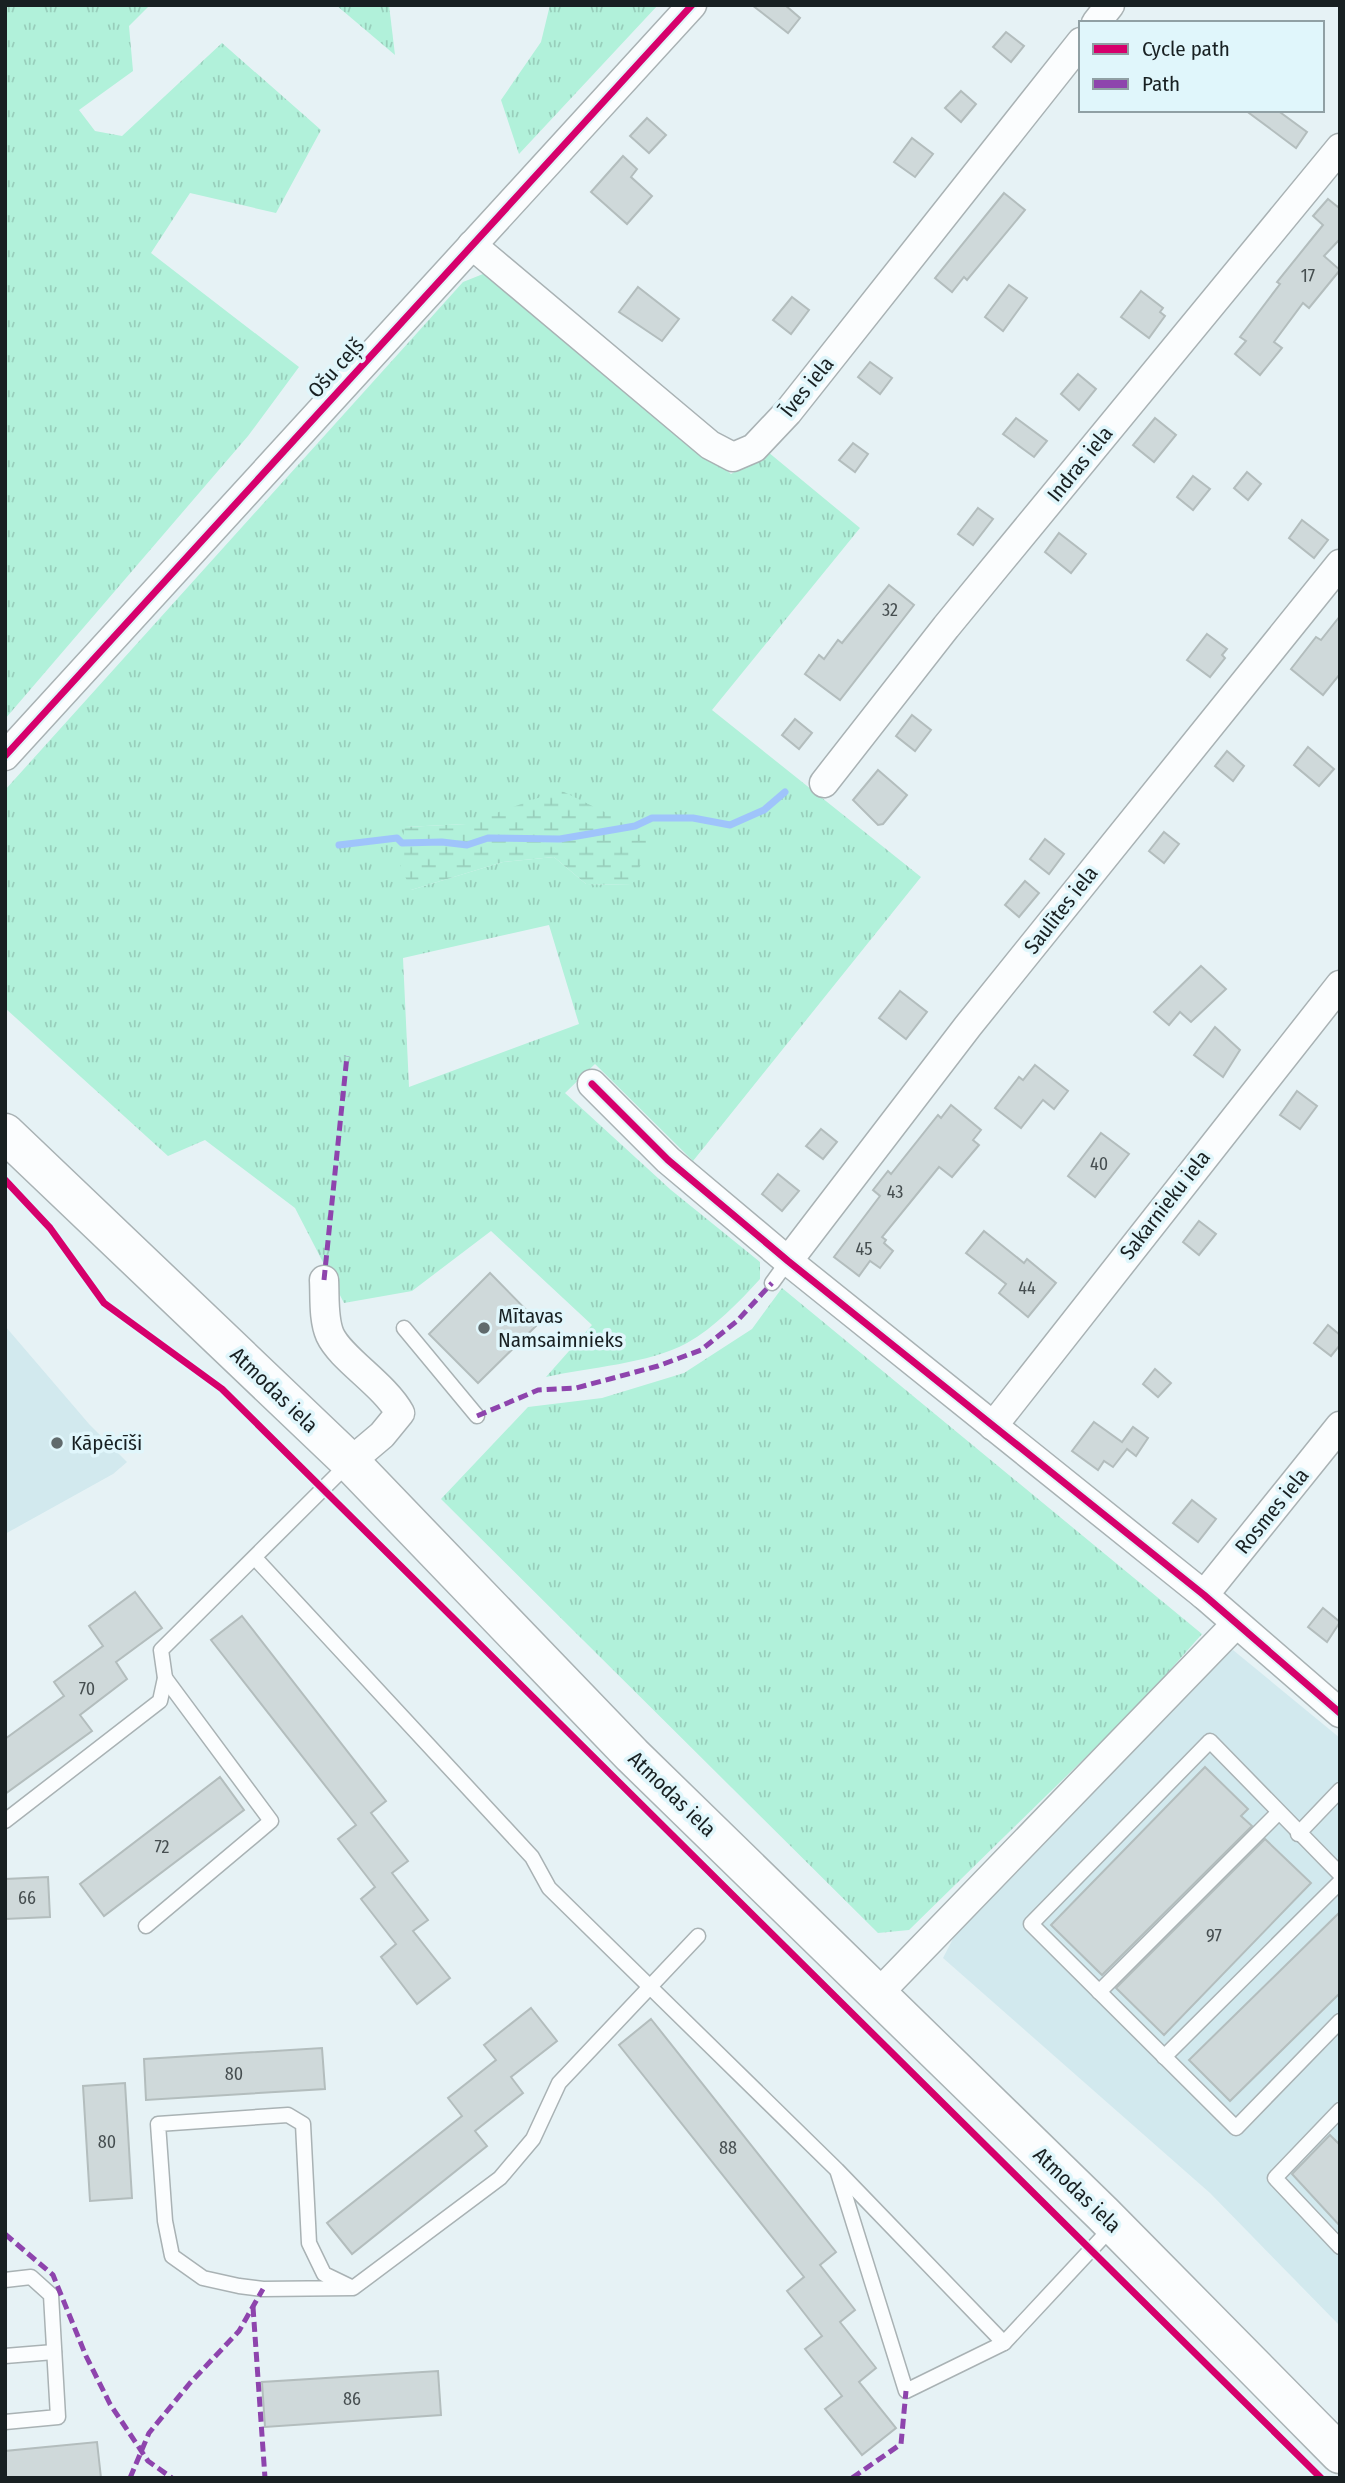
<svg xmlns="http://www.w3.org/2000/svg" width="1345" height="2483" viewBox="0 0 1345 2483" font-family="'Fira Sans Condensed',sans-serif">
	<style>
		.built { fill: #d2e9ee }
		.grass { fill: url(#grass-tufts); fill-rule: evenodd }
		.wetland { fill: url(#wetland-marsh) }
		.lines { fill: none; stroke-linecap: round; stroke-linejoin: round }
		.stream { stroke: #9fc4fb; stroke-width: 7 }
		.building { fill: #cfd9da; stroke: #b3bdbd; stroke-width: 2 }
		.lane-casing { stroke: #a9b2b4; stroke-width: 17 }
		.street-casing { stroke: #a9b2b4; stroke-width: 31 }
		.secondary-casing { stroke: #a9b2b4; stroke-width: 41 }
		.lane { stroke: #fbfdfe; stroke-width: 14 }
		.street { stroke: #fbfdfe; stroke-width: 28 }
		.secondary { stroke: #fbfdfe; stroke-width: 38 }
		.quiet { stroke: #8e44ad; stroke-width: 5; stroke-dasharray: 10 5; stroke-linecap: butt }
		.cycleway-casing { stroke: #e0f6fb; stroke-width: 11 }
		.cycleway { stroke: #d6006c; stroke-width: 7 }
		.poi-dot { fill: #606a6c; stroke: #e0f6fb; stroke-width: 2.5 }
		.labels { text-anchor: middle; stroke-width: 7; stroke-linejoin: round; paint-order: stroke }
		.number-label { font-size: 18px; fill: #464e50 }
		.street-label { font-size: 21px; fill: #182022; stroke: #e0f6fb }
		.poi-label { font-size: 21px; fill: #182022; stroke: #e0f6fb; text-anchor: start }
	</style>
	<defs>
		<pattern id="grass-tufts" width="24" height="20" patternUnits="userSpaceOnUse" patternTransform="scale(1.75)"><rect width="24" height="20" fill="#b1f1da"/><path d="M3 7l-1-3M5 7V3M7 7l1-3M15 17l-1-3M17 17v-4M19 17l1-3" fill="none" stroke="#98cebb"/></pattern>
		<pattern id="wetland-marsh" width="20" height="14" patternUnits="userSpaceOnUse" patternTransform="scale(1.75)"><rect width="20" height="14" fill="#b1f1da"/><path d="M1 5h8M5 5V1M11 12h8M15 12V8" fill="none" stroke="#98cebb"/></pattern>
	</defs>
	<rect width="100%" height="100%" fill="#e6f2f5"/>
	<!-- built -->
	<g class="built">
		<polygon points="5,1326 89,1424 127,1462 113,1474 5,1534"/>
		<polygon points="1233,1650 1340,1738 1340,2326 1210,2193 943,1958 975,1896 1197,1676"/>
	</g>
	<!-- grass -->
	<g class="grass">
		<polygon points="5,5 150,5 129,26 133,71 79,110 95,131 122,136 222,43 321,130 276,213 190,193 151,253 299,367 248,436 5,719"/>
		<polygon points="336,5 389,5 395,55"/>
		<polygon points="550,5 658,5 519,154 501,100 541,42"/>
		<path d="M 488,272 L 731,474 L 768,452 L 860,528 L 712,710 L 921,877 L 693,1161 L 595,1064 L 565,1093 L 671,1190 L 760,1262 L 760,1279 C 738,1303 715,1327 687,1343 C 649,1364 589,1367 546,1377 L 592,1325 L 491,1231 L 412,1291 L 344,1303 L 295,1208 L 205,1140 L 168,1156 L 5,1008 L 5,790 L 463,282 ZM 466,824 L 632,885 L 586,884 L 554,857 L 503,862 L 411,890 L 405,827 ZM 549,925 L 579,1024 L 409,1087 L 403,958 Z"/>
		<polygon points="782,1288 1202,1634 1139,1705 909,1930 878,1933 441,1499 528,1407 602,1398 684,1373 752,1329"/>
	</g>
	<!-- wetland -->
	<polygon class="wetland" points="560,790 653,836 632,885 586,884 554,857 503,862 411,890 398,860 405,827 466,824"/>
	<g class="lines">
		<!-- stream -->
		<polyline class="stream" points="339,845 397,838 402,843 442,842 467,845 488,838 560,839 635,826 652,818 693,818 730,825 764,810 785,792"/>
	</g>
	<!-- building -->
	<g class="building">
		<polygon points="752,5 785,5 800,18 788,33"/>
		<polygon points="1006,32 1024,46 1011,62 993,47"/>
		<polygon points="961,91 976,104 961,122 945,108"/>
		<polygon points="1245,110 1277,110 1307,132 1296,148"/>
		<polygon points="647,118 666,135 649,153 630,136"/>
		<polygon points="912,138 933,154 915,177 894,162"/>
		<polygon points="623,156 637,169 631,177 652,196 627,224 591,192"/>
		<polygon points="1004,193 1025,210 967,280 964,277 952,292 935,278"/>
		<polygon points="1328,199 1338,207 1340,204 1340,239 1324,256 1340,270 1309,308 1303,303 1274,342 1282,348 1260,375 1235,354 1246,341 1240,337 1280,284 1277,282 1323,225 1313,216"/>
		<polygon points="1009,285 1027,298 1003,331 985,317"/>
		<polygon points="638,287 679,319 662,341 619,312"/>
		<polygon points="1141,291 1163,308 1160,312 1165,316 1149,338 1121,317"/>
		<polygon points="792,297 809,310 791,334 773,320"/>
		<polygon points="870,362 892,378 880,394 858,377"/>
		<polygon points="1078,374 1096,389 1079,410 1061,394"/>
		<polygon points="1016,418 1047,441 1034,457 1003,434"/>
		<polygon points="1155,418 1176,435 1154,462 1133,445"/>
		<polygon points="853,443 868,454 855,472 839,460"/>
		<polygon points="1247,472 1261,484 1248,500 1234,488"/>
		<polygon points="1193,476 1210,489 1193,510 1177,497"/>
		<polygon points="978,508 993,519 973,545 958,534"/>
		<polygon points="1302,520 1328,540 1314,558 1289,538"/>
		<polygon points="1059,533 1086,554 1071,573 1045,552"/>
		<polygon points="889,585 914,605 840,700 805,674 819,655 824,659 838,640 842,643"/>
		<polygon points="1340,616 1340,674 1323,695 1291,669 1316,637 1321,640"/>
		<polygon points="1207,634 1227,649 1222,655 1225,658 1210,677 1187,660"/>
		<polygon points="912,715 931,730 915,751 896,736"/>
		<polygon points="795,719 812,733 799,749 782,735"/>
		<polygon points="1308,747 1334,769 1319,786 1294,765"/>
		<polygon points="1227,751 1244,766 1233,781 1215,766"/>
		<polygon points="878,770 907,795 883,824 878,825 853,800"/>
		<polygon points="1164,832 1179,844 1164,863 1149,851"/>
		<polygon points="1045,839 1064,854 1049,874 1030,859"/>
		<polygon points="1025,881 1039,893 1019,917 1005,905"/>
		<polygon points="1201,966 1226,989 1191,1022 1180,1012 1169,1025 1154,1012"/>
		<polygon points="900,991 927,1012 906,1039 879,1018"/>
		<polygon points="1215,1027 1240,1050 1223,1077 1194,1055"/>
		<polygon points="1035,1065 1068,1091 1054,1109 1043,1100 1021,1128 995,1108 1019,1077 1023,1080"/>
		<polygon points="1297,1091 1317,1106 1300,1129 1280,1115"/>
		<polygon points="951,1105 981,1130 973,1140 979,1145 952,1177 939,1167 882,1237 886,1240 884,1243 893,1251 880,1268 870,1261 859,1276 834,1257 880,1196 873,1190 888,1171 891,1174 938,1115 941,1118"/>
		<polygon points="821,1129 837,1142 823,1159 806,1146"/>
		<polygon points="1101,1133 1129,1154 1095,1197 1068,1176"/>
		<polygon points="778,1174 799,1191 782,1211 762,1194"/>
		<polygon points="1199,1221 1216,1234 1199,1255 1183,1242"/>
		<polygon points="984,1231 1024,1263 1027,1259 1056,1283 1028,1317 999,1293 1006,1284 966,1253"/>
		<polygon points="490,1273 539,1323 478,1383 429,1334"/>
		<polygon points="1328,1325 1340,1335 1340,1345 1331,1356 1314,1343"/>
		<polygon points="1155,1369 1171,1383 1158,1397 1143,1384"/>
		<polygon points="1094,1422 1122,1442 1133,1427 1148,1438 1136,1456 1127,1449 1113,1467 1104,1461 1098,1470 1072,1451"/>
		<polygon points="1192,1500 1216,1519 1198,1542 1173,1523"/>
		<polygon points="135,1592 162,1628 116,1662 127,1679 80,1715 92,1731 5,1794 5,1739 64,1696 54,1682 103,1646 89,1626"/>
		<polygon points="1323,1608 1340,1622 1327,1642 1308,1627"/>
		<polygon points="242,1616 386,1801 371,1813 408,1861 392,1873 428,1920 413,1931 450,1978 417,2004 381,1957 396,1944 361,1899 375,1887 338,1839 356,1825 211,1640"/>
		<polygon points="1205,1767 1248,1809 1241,1816 1252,1826 1102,1975 1051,1925"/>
		<polygon points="220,1777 244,1810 104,1916 80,1884"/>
		<polygon points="1265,1839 1311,1883 1164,2035 1116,1988"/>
		<polygon points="48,1877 50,1917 5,1919 5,1879"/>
		<polygon points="1340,1912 1340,1993 1230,2101 1189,2060"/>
		<polygon points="531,2008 557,2041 511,2077 523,2093 475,2131 487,2146 352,2254 327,2223 462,2116 448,2098 496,2060 484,2045"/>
		<polygon points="651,2019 836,2252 820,2265 855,2310 840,2322 876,2368 859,2382 896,2428 862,2455 825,2409 842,2396 805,2349 822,2336 787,2291 804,2277 619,2045"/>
		<polygon points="322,2048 325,2089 146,2100 144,2059"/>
		<polygon points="125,2083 132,2198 90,2201 83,2086"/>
		<polygon points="1330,2135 1340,2145 1340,2226 1292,2174"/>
		<polygon points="438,2371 441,2415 265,2427 262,2382"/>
		<polygon points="97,2442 101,2478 5,2478 5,2451"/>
	</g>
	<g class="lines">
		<!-- lane casing -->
		<g class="lane-casing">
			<g id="lane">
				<polyline points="772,1283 788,1261"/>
				<polyline points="404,1328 477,1416"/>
				<polyline points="256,1559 532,1857 549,1888 837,2170 1004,2343"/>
				<polyline points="5,1821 160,1701 165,1678 161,1650 349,1463"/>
				<polyline points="1298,1834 1340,1790"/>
				<polyline points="1340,1874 1210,1741 1031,1924 1236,2128 1340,2021"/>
				<polyline points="146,1926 271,1821 165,1678"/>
				<polyline points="1099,1992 1278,1813"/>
				<polyline points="1164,2057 1340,1882"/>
				<polyline points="1340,2110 1275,2178 1340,2247"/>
				<polyline points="838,2173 906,2391 1004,2343 1113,2226"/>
				<polyline points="5,2280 31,2277 51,2295 58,2417 5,2422"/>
				<polyline points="353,2288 324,2274 309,2243 303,2124 288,2115 158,2124 165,2221 172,2256 203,2278 239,2286 263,2289 353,2288 500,2178 533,2139 559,2083 698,1936"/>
				<polyline points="5,2356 54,2352"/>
			</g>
		</g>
		<!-- street casing -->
		<g class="street-casing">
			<g id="street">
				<polyline points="1096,23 1110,5"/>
				<polyline points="472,245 710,445 733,457 754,448 788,412 1081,42"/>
				<polyline points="5,756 692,5"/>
				<polyline points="824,783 946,627 1340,148"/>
				<polyline points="592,1084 668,1160 788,1261 1204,1595 1340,1713"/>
				<polyline points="788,1261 968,1026 1340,564"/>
				<path d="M 324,1280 C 325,1297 323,1319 330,1335 C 341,1359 384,1384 400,1413 L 382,1435 L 350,1462"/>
				<polyline points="993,1426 1340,985"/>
				<polyline points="1204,1595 1340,1426"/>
				<polyline points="876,1996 1235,1625"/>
			</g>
		</g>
		<!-- secondary casing -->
		<g class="secondary-casing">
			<polyline id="secondary" points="5,1133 350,1462 632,1755 1103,2214 1340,2454"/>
		</g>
		<!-- lane -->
		<use href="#lane" class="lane"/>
		<!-- street -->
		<use href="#street" class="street"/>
		<!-- secondary -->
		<use href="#secondary" class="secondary"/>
		<!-- quiet -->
		<g class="quiet">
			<polyline points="324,1280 347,1056"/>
			<polyline points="477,1416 538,1390 576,1388 658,1366 701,1350 737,1321 772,1283"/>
			<polyline points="5,2234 53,2275 86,2356 110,2404 148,2461 172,2478"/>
			<polyline points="253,2307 265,2478"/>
			<polyline points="130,2478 149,2433 190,2383 239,2331 263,2289"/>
			<polyline points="852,2478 901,2444 906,2391"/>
		</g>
		<!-- cycleway casing -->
		<g class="cycleway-casing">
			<g id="cycleway">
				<polyline points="5,756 692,5"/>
				<polyline points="592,1084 668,1160 788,1261 1204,1595 1340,1713"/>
				<polyline points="5,1180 50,1228 104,1303 222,1389 1321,2478"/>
			</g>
		</g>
		<!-- cycleway -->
		<use href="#cycleway" class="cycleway"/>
	</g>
	<!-- markers -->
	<g class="poi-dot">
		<circle cx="484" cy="1328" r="7"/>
		<circle cx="57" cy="1443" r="7"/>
	</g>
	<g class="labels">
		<!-- number labels -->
		<g class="number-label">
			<text x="1308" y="282">17</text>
			<text x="890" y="616">32</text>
			<text x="1099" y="1170">40</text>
			<text x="895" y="1198">43</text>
			<text x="864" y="1255">45</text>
			<text x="1027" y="1294">44</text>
			<text x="87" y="1695">70</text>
			<text x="162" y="1853">72</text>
			<text x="27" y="1904">66</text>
			<text x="1214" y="1942">97</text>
			<text x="234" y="2080">80</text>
			<text x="107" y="2148">80</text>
			<text x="728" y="2154">88</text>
			<text x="352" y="2405">86</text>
		</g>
		<!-- street labels -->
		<g class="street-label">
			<text transform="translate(336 368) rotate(-48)" y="7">Ošu ceļš</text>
			<text transform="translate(807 387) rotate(-51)" y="7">Īves iela</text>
			<text transform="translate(1080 464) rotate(-51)" y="7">Indras iela</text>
			<text transform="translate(1061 910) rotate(-52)" y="7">Saulītes iela</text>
			<text transform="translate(1165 1205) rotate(-52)" y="7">Sakarnieku iela</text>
			<text transform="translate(274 1390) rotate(44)" y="7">Atmodas iela</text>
			<text transform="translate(1272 1511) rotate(-51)" y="7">Rosmes iela</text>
			<text transform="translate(672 1794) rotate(44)" y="7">Atmodas iela</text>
			<text transform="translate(1077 2190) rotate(44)" y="7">Atmodas iela</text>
		</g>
		<!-- poi labels -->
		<g class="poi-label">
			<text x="498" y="1323">Mītavas<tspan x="498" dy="24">Namsaimnieks</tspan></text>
			<text x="71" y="1450">Kāpēcīši</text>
		</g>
	</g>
	<!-- border -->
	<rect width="1345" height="2483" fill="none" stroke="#182022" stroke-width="14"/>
	<!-- legend -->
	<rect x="1079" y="21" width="245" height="91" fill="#e0f6fb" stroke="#90a0a4" stroke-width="2"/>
	<rect x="1093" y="44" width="35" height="10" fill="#d6006c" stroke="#90a0a4" stroke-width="2"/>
	<text x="1142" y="56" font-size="21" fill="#182022">Cycle path</text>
	<rect x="1093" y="79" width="35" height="10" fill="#8e44ad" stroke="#90a0a4" stroke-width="2"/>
	<text x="1142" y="91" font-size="21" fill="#182022">Path</text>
</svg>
